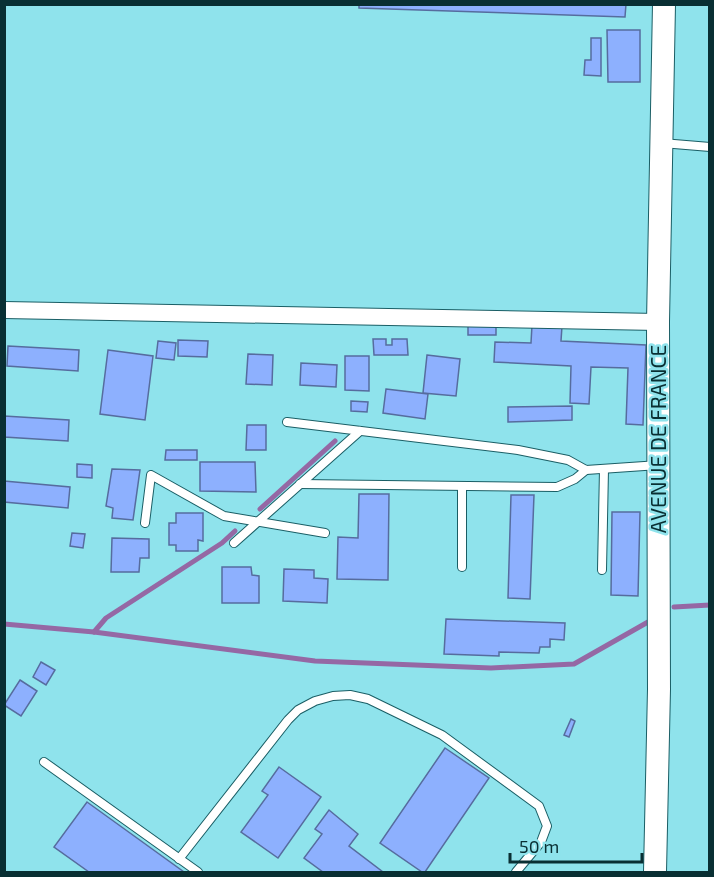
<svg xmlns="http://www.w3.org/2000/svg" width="714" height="877" viewBox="0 0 714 877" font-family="'Exo 2',sans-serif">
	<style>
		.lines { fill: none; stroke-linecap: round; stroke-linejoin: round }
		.stream { stroke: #9568a4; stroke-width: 5 }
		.building { fill: #8db0fe; stroke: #566c9e; stroke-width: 1.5 }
		.service-casing { stroke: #1a5e65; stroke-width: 10 }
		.minor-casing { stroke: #1a5e65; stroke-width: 18 }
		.secondary-casing { stroke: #1a5e65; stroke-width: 24 }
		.service { stroke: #fff; stroke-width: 8 }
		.minor { stroke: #fff; stroke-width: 16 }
		.secondary { stroke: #fff; stroke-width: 22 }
		.labels { text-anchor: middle; stroke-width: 5; stroke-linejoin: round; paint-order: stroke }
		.street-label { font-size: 21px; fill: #092f33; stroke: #8fe3ec }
	</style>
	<rect width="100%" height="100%" fill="#8fe3ec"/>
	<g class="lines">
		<!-- stream -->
		<g class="stream">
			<polyline points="260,509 335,441"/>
			<polyline points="674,607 710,605"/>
			<polyline points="4,624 94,632 315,661 491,668 574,664 648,622"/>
			<polyline points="94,632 106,618 222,543 235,531"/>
		</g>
	</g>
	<!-- building -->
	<g class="building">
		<polygon points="359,4 626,4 625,17 359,8"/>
		<polygon points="607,30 640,30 640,82 608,82"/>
		<polygon points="591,38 601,38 601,76 584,75 585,60 591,60"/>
		<rect x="468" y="325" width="28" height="10"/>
		<polygon points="532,325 562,326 561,341 646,345 643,425 626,424 628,368 591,367 589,404 570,403 571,366 494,362 495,342 531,343"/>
		<polygon points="373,339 386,339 386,345 392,345 392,339 407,339 408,355 374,355"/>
		<polygon points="178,340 208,341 207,357 178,356"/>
		<polygon points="158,341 176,343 174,360 156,358"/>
		<polygon points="8,346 79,350 78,371 7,366"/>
		<polygon points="108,350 153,356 145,420 100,414"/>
		<polygon points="248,354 273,355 272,385 246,384"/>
		<polygon points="427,355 460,359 456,396 423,393"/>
		<polygon points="345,356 369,356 369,391 345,390"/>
		<polygon points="301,363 337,365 336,387 300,385"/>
		<polygon points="386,389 428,394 425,419 383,413"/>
		<polygon points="351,401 368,402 367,412 351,411"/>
		<polygon points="572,406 572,420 508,422 508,407"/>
		<polygon points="4,416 69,420 68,441 4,437"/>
		<polygon points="247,425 266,425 266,450 246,450"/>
		<polygon points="166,450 197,450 197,460 165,460"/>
		<polygon points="200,462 255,462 256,492 200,491"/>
		<polygon points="77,464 92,465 92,478 77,477"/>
		<polygon points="112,469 140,470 133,520 112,518 113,508 106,506"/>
		<polygon points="4,481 70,487 68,508 4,502"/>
		<polygon points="359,494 389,494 388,580 337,579 338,537 358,538"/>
		<polygon points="511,495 534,495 530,599 508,598"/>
		<polygon points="612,512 640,512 638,596 611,595"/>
		<polygon points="176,513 203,513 203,541 198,540 198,551 176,551 176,545 169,545 169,523 176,523"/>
		<polygon points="72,533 85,534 83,548 70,546"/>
		<polygon points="112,538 149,539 149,558 140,558 139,572 111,572"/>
		<polygon points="222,567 251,567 252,575 259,576 259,603 222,603"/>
		<polygon points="284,569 314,570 314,578 328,579 327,603 283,601"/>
		<polygon points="446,619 565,623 564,640 550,639 550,647 540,647 539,653 499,652 499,656 444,654"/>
		<polygon points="41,662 55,670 46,685 33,677"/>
		<polygon points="20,680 37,691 21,716 4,705"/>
		<polygon points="571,719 575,721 569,737 564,735"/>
		<polygon points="445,748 489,778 425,872 422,872 380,843"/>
		<polygon points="279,767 321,797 278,858 241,832 268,795 262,791"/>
		<polygon points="87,802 184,872 89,872 54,847"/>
		<polygon points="329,810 358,834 349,846 383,872 323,872 304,858 322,834 315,829"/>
	</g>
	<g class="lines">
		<!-- service casing -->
		<g class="service-casing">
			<g id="service">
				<polyline points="662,143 710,147"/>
				<polyline points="287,422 518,450 568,460 586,470 659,465"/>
				<polyline points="300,484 557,487 575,479 586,470"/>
				<polyline points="462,486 462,567"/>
				<polyline points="145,523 151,475 224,516 325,533"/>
				<polyline points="234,543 360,431"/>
				<polyline points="602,570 604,469"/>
				<polyline points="44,762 198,872"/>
				<polyline points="179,859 288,720 298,710 315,701 333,696 350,695 368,699 442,735 539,806 547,826 541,842 516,872"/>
			</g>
		</g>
		<!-- minor casing -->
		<g class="minor-casing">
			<polyline id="minor" points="4,310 658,322"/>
		</g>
		<!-- secondary casing -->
		<g class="secondary-casing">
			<polyline id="secondary" points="655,872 659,689 658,322 664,4"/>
		</g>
		<!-- service -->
		<use href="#service" class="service"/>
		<!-- minor -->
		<use href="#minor" class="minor"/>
		<!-- secondary -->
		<use href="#secondary" class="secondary"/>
	</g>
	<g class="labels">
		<!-- street labels -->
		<g class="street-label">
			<text transform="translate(659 439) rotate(-90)" y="7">AVENUE DE FRANCE</text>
		</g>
	</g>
	<!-- border -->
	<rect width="714" height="877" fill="none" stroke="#092f33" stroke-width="12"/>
	<!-- scale -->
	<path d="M510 853v9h132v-9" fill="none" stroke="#092f33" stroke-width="3"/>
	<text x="519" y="853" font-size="18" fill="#092f33" stroke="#8fe3ec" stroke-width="4.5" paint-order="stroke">50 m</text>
</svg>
